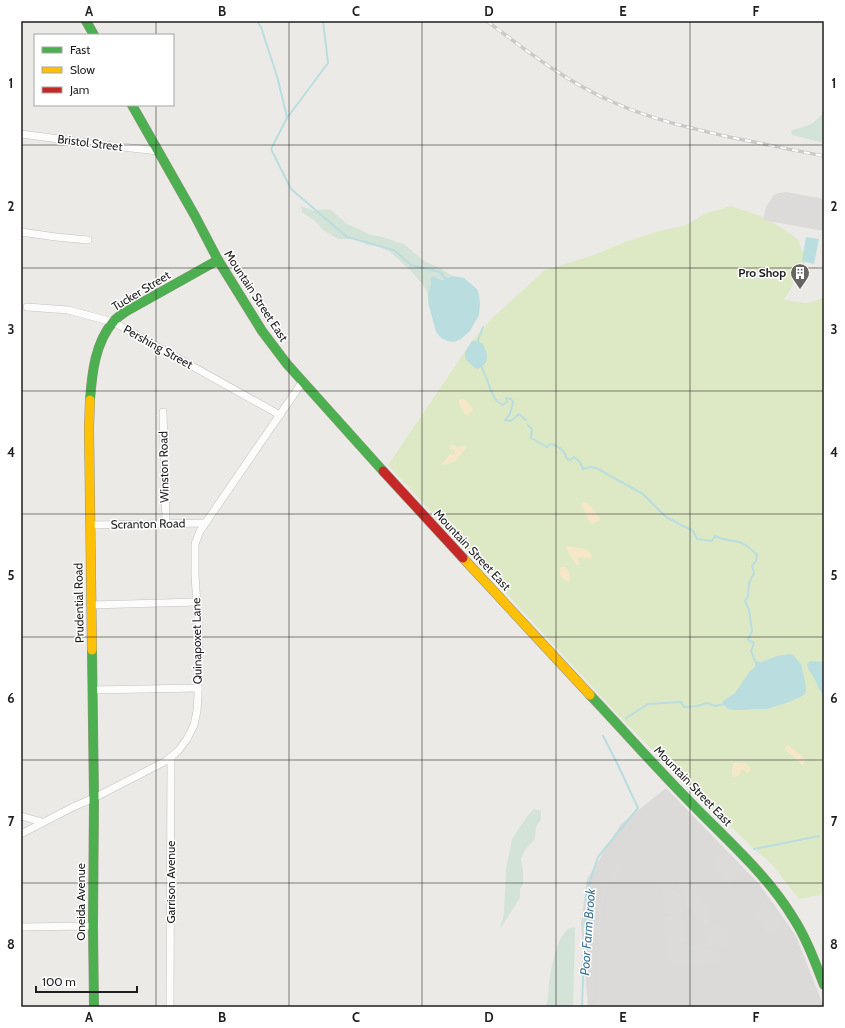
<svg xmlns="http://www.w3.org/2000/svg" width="845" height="1028" viewBox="0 0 845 1028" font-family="Cabin,sans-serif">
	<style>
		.residential { fill: #dbdad8 }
		.grass { fill: #dde9c5 }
		.wetland { fill: #d4e3d8 }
		.sand { fill: #f6e7c9 }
		.parking { fill: #dcdbda }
		.water { fill: #badde0 }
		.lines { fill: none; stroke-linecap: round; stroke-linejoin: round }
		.stream { stroke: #badde0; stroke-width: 2 }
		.street-casing { stroke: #c3c2c1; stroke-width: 8 }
		.fast-casing { stroke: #96957e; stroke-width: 10 }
		.slow-casing { stroke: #96957e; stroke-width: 10 }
		.jam-casing { stroke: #96957e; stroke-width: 10 }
		.street { stroke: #fcfcfb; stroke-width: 7 }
		.fast { stroke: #4caf50; stroke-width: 9 }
		.slow { stroke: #ffc107; stroke-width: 9 }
		.jam { stroke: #c62828; stroke-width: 9 }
		.rail-casing { stroke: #cacac9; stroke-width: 3.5 }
		.rail { stroke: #fff; stroke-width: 2; stroke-dasharray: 6; stroke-linecap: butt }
		.grid { fill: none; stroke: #1e1e1e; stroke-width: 1; stroke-opacity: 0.55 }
		.labels { text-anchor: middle; stroke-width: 3; stroke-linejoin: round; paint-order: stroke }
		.street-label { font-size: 12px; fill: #1e1e1e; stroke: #fff }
		.poi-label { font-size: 12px; font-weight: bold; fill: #1e1e1e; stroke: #fff; text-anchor: end }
		.water-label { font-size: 13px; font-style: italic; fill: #417796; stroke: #fff }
		.neatline { fill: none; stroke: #1e1e1e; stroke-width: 1.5 }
		.grid-label { font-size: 13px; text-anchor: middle; font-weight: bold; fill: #1e1e1e }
	</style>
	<rect width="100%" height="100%" fill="#eceae7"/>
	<!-- residential -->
	<polygon class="residential" points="666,788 760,885 796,936 824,1007 588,1007 581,924 587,879 621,824"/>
	<!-- grass -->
	<polygon class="grass" points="731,206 763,217 788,232 798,240 802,251 811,253 784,300 806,303 812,302 824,297 824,894 799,899 773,866 765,858 753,848 685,783 622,719 388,465 472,341 492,318 545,270 591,256 625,242 663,230 684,226 707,213"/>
	<!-- wetland -->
	<g class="wetland">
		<path d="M 824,112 L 824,143 L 792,135 L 791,131 C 796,128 798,129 803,127 C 812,125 818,119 824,112 Z"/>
		<polygon points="301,206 314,211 324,209 331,210 347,224 359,229 368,234 383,237 394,241 404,244 424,261 438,267 453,276 442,280 438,278 430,279 431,283 428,295 425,288 420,281 411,271 389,251 376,246 368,245 357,239 338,239 323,230 315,221 302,212"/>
		<polygon points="534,809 541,811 541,819 536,827 535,839 525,850 521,859 523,870 523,884 520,889 520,898 500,929 504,913 506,869 512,839 525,819"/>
		<path d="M 573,927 L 575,928 L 575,935 L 573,1007 L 545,1007 C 549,999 548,992 549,983 C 551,969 556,942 565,932 C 567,929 570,928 573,927 Z"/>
	</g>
	<!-- sand -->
	<g class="sand">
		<path d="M 460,399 L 464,399 L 473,409 C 473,412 468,415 465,415 L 463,410 L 459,406 L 459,401 Z"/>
		<path d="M 451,444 L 458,447 L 465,446 L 466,447 L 466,449 C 461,452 462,453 459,457 C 456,462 449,464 443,465 L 442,464 C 444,461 447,459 449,455 L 454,454 L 455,453 L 455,451 L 450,449 L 450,446 Z"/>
		<path d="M 583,502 C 592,504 593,512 599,517 L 600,518 C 598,522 593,524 589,523 L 586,513 L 581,505 Z"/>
		<polygon points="567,546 586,549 591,553 592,558 591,559 578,557 578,560 579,563 578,565 576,565 566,548"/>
		<path d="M 562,567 L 565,567 C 569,570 572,576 569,581 L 566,581 L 560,576 L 560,569 Z"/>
		<path d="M 788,745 C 794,749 800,754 805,760 L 804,763 L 802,765 C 797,758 790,756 785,749 L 786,746 Z"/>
		<path d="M 734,763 C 741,763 748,762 751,770 L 747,773 L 744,770 L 741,770 L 739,775 L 734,777 C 729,773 733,768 734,763 Z"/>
	</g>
	<!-- parking -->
	<g class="parking">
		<polygon points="786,192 824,199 824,231 763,220 766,207 774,195 779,193"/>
		<polygon points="723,851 743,871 735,879 728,884 710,864"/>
		<polygon points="617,864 624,865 615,880 608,881"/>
		<polygon points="684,876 712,909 708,912 709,925 705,928 683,903 687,899 677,888 679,880"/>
		<polygon points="666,880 675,893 680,893 684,918 678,919 678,922 684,921 686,942 680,943 683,952 684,951 684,946 706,944 707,949 719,955 719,961 675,965 674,960 669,960 665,917 670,916 670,913 665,913 661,882"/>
		<polygon points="605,882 607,883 604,897 601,917 600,1007 598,1007 599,910 601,895"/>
		<polygon points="765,901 784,922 771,935 752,914"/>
		<polygon points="719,926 725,926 728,946 714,945 708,946 706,929"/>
	</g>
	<!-- water -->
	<g class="water">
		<polygon points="806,237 819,239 814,264 802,261"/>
		<polygon points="432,276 442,280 453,276 464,278 477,289 479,295 480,304 479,315 470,331 461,339 454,342 447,341 441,338 436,332 428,302 428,295 431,283 430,279"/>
		<path d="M 472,341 L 477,341 L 483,344 C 488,355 490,362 478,369 L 475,368 L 465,359 L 465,352 Z"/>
		<polygon points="789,654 793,655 801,664 805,681 806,691 805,694 802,696 792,701 768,709 754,709 747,710 735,710 728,709 723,704 723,701 735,693 750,671 755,667 755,661 761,662 777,656"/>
		<path d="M 810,661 L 824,662 L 824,695 C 818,690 818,684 814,678 C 811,672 808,671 807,664 Z"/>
	</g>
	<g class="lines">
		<!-- stream -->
		<g class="stream">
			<polyline points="257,21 261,27 277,76 287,117"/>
			<polyline points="323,21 328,63 287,118 271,149 291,189 347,237 394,250 411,265 440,272 447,280"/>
			<polyline points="479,343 478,340 483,327"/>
			<path d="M 481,365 C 482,370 485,373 486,377 C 490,387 492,400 503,405 L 507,402 L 506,398 L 511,399 L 513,402 L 510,414 L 505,420 L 511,421 L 519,414 L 526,420"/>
			<path d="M 528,425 L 532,429 L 531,438 L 547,447 L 550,444 C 558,445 565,451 567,459 L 570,460 L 574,457 L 580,462 L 583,469 L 591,467 L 596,468 L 643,494 L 666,517 L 693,531 L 697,539 L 712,541 L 715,536 C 725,541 735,540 744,544 C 749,547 753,551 757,555 L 756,561 L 752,566 L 754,573 L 749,583 L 748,596 L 745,601 L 749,610 L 752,631 L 748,640 L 754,643 L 751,651 L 756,663"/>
			<polyline points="626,718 648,704 681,702 684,707 697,706 708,703 715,706 724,704"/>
			<polyline points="754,849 819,836"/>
			<polyline points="582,1007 584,949 587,890 598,857 638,808 617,763 603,736"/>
		</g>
		<!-- street casing -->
		<g class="street-casing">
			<g id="street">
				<polyline points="21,134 105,145 158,151"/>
				<polyline points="21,232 56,237 88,240"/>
				<polyline points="27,307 68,310 113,322 280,415"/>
				<polyline points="163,412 166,523"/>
				<polyline points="90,525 205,523"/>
				<polyline points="91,605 197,602"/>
				<polyline points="92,690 198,688"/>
				<polyline points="21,816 42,822"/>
				<polyline points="21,834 73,807 94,798 166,761 178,751 187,739 194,725 197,711 198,695 198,665 199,635 195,575 195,544 200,531 303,381"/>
				<polyline points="21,927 93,926"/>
				<polyline points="170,1007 171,757"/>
			</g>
		</g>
		<!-- fast casing -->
		<g class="fast-casing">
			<g id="fast">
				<polyline points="86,21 94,35"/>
				<polyline points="132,105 195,216 218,260 262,331 287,364 383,471"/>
				<path d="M 90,400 C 92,373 95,343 113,322 C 116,318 121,315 125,312 L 218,260"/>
				<polyline points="92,650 94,798 93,926 94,1007"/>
				<path d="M 590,695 C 625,732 658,770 694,806 C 728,841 766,874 792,916 C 806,937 815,962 824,985"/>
			</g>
		</g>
		<!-- slow casing -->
		<g class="slow-casing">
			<g id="slow">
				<polyline points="90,400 89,428 92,650"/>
				<polyline points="463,558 590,695"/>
			</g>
		</g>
		<!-- jam casing -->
		<g class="jam-casing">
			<polyline id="jam" points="383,471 463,558"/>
		</g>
		<!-- street -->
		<use href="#street" class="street"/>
		<!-- fast -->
		<use href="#fast" class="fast"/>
		<!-- slow -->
		<use href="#slow" class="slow"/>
		<!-- jam -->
		<use href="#jam" class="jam"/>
		<!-- rail casing -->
		<g class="rail-casing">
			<path id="rail" d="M 487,21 C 528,52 568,83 615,103 C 651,119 690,128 729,137 C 760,143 792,150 824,156"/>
		</g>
		<!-- rail -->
		<use href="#rail" class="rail"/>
	</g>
	<!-- grid -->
	<path class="grid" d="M 156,21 L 156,35M 289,21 L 289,1007M 422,21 L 422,1007M 556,21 L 556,1007M 690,21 L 690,1007M 156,105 L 156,1007M 21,145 L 824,145M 21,268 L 824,268M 21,391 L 824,391M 21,514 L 824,514M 21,637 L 824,637M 21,760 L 824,760M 21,883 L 824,883"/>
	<!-- icons -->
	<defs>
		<g id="building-pin" transform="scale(1)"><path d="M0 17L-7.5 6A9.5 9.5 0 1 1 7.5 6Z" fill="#666564" stroke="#fff"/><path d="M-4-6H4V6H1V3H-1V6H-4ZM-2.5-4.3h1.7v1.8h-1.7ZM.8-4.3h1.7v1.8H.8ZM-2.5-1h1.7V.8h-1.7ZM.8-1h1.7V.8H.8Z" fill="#fff"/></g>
	</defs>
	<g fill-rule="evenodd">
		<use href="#building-pin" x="800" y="273"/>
	</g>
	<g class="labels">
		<!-- street labels -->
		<g class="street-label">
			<text transform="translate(90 143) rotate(7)" y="4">Bristol Street</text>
			<text transform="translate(141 291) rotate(-31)" y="4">Tucker Street</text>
			<text transform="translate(256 296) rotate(57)" y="4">Mountain Street East</text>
			<text transform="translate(158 347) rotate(29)" y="4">Pershing Street</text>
			<text transform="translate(164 467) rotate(-91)" y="4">Winston Road</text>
			<text transform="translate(148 524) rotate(-1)" y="4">Scranton Road</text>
			<text transform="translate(472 550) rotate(47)" y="4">Mountain Street East</text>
			<text transform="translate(79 603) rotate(-91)" y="4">Prudential Road</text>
			<text transform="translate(197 641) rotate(-91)" y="4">Quinapoxet Lane</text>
			<text transform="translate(693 786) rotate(46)" y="4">Mountain Street East</text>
			<text transform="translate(171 882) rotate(-90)" y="4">Garrison Avenue</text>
			<text transform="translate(81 902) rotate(-90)" y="4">Oneida Avenue</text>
		</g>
		<!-- poi labels -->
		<g class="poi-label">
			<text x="786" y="277">Pro Shop</text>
		</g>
		<!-- water labels -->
		<g class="water-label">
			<text transform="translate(587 932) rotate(-86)" y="5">Poor Farm Brook</text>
		</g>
	</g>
	<!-- border -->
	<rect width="845" height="1028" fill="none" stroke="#ffffff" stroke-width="44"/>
	<!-- legend -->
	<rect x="34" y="34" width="140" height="72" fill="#ffffff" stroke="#a5a5a5"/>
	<rect x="42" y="47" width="20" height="6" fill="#4caf50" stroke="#a5a5a5"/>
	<text x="70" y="54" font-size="12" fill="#1e1e1e">Fast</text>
	<rect x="42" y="67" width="20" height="6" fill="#ffc107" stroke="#a5a5a5"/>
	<text x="70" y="74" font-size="12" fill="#1e1e1e">Slow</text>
	<rect x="42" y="87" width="20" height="6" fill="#c62828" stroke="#a5a5a5"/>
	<text x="70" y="94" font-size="12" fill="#1e1e1e">Jam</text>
	<!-- scale -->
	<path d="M36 986v6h101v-6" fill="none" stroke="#1e1e1e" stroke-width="2"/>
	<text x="42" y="986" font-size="12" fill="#1e1e1e" stroke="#ffffff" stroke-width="3" paint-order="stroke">100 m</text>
	<rect x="22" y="22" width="801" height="984" class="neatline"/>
	<g class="grid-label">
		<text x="89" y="16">A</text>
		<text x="222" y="16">B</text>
		<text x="356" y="16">C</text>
		<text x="489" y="16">D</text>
		<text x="623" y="16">E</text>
		<text x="756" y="16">F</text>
		<text x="11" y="88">1</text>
		<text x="834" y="88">1</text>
		<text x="11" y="211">2</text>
		<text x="834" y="211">2</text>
		<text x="11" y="334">3</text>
		<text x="834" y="334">3</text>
		<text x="11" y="457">4</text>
		<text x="834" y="457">4</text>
		<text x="11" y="580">5</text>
		<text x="834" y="580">5</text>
		<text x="11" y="703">6</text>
		<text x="834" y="703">6</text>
		<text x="11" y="826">7</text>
		<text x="834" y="826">7</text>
		<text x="11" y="949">8</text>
		<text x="834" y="949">8</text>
		<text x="89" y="1022">A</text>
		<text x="222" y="1022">B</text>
		<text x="356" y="1022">C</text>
		<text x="489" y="1022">D</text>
		<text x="623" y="1022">E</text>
		<text x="756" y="1022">F</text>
	</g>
</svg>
